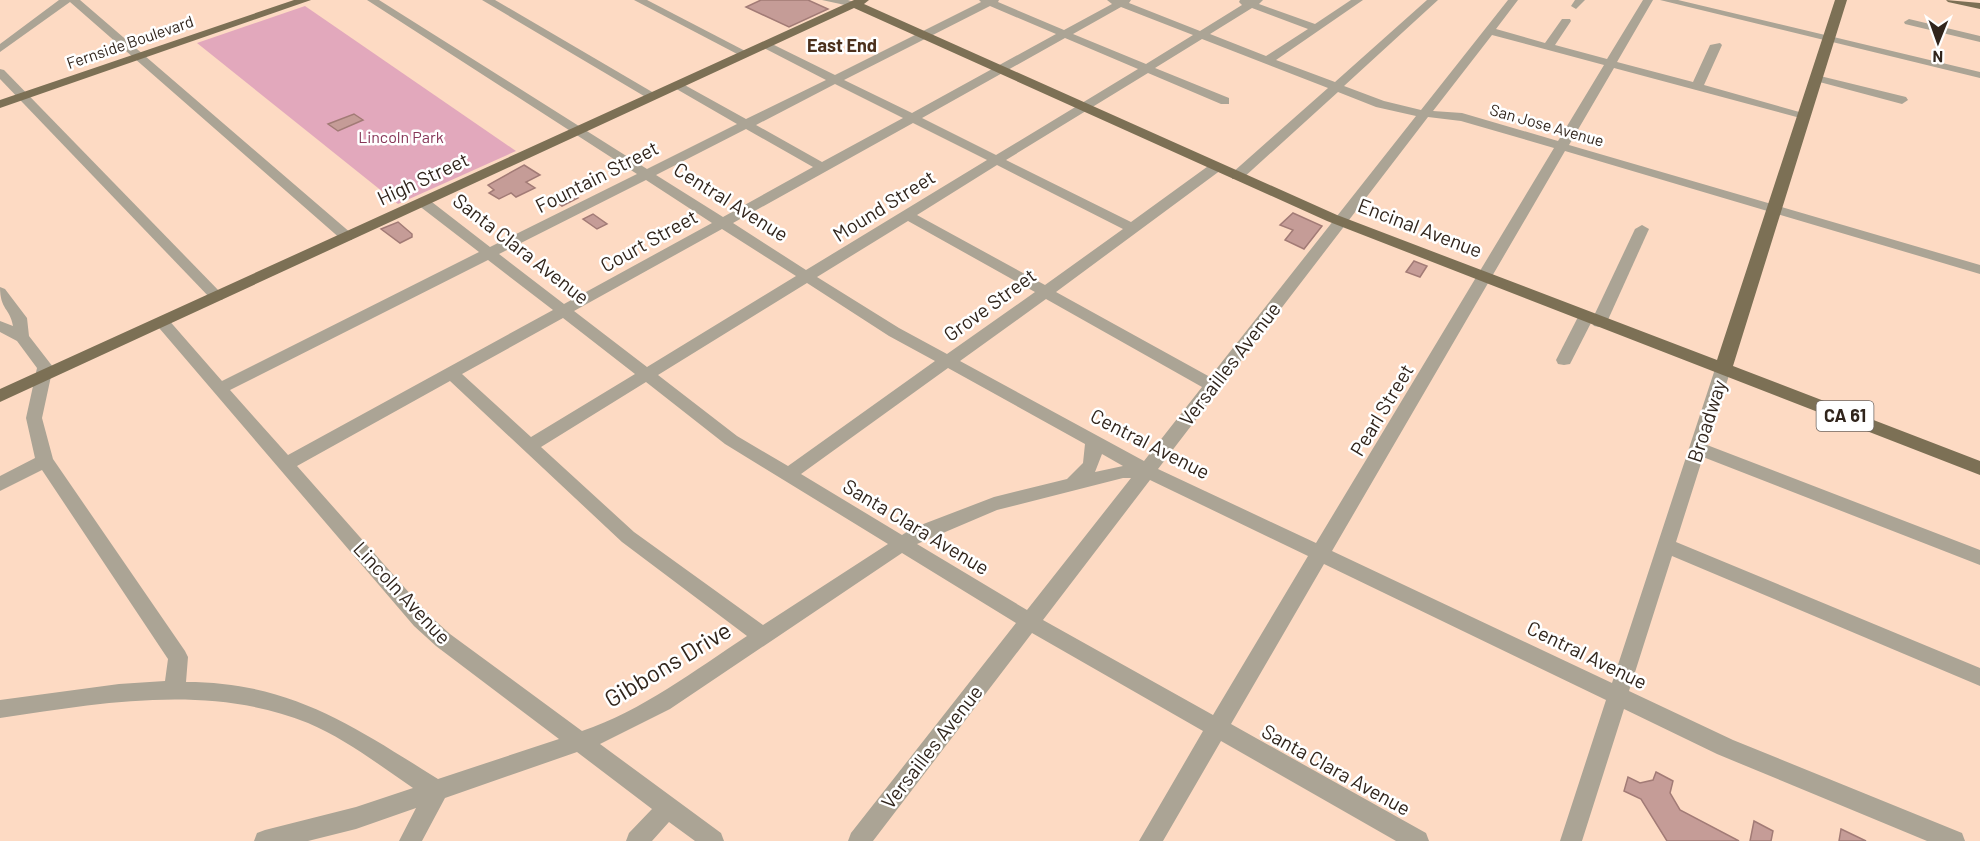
<svg xmlns="http://www.w3.org/2000/svg" width="1980" height="841" viewBox="0 0 1980 841" font-family="Barlow,sans-serif">
	<style>
		.green { fill: #e2a8bc }
		.building { fill: #c59c97; stroke: #a27b76; stroke-width: 1.5 }
		.lines { fill: none; stroke-linecap: round; stroke-linejoin: round }
		.minor { fill: #aba495; fill-rule: evenodd }
		.major { fill: #7c7055; fill-rule: evenodd }
		.labels { text-anchor: middle; stroke-width: 5; stroke-linejoin: round; paint-order: stroke }
		.far-street-label { font-size: 16px; fill: #31251c; stroke: #fff }
		.far-park-label { font-size: 16px; fill: #873658; stroke: #fff }
		.far-neighbourhood-label { font-size: 18px; font-weight: bold; fill: #4c311d; stroke: #fff }
		.shield { fill: #fff; stroke: #6f6660; stroke-width: 1.5 }
		.shield-label { font-size: 18px; font-weight: bold; fill: #31251c }
		.street-label { font-size: 20px; fill: #31251c; stroke: #fff }
		.near-street-label { font-size: 24px; fill: #31251c; stroke: #fff }
	</style>
	<rect width="100%" height="100%" fill="#fddac3"/>
	<!-- green -->
	<polygon class="green" points="305,6 516,151 398,204 197,43"/>
	<!-- building -->
	<g class="building">
		<polygon points="761,0 808,0 828,9 789,27 746,7"/>
		<polygon points="354,114 363,120 338,131 328,124"/>
		<polygon points="524,165 540,175 526,182 535,188 516,197 511,193 499,199 489,193 494,190 488,185"/>
		<polygon points="566,190 578,198 562,206 550,197"/>
		<polygon points="1293,213 1322,226 1304,249 1285,240 1293,230 1280,225"/>
		<polygon points="593,214 607,224 597,229 583,219"/>
		<polygon points="398,222 412,234 412,237 400,243 381,229"/>
		<polygon points="1414,261 1427,266 1420,277 1406,272"/>
		<polygon points="1656,772 1673,781 1670,793 1680,810 1739,841 1667,841 1641,799 1624,791 1628,777 1640,783 1653,780"/>
		<polygon points="1754,821 1773,831 1771,841 1750,841"/>
		<polygon points="1841,829 1866,841 1839,841"/>
	</g>
	<g class="lines">
		<!-- minor -->
		<g class="minor">
			<polygon points="59,0 80,0 352,234 352,240 342,240 70,2 0,52 0,44"/>
			<path d="M 367,0 L 379,0 L 647,169 L 737,124 L 673,87 L 673,83 L 681,83 L 746,119 L 826,80 L 762,47 L 762,43 L 770,43 L 835,75 L 981,2 L 979,0 L 999,0 L 998,2 L 1064,30 L 1112,4 L 1107,0 L 1131,0 L 1129,3 L 1200,31 L 1242,5 L 1239,2 L 1240,0 L 1263,0 L 1259,4 L 1315,24 L 1351,0 L 1363,0 L 1276,60 L 1335,82 L 1427,0 L 1438,0 L 1344,86 L 1384,101 L 1421,110 L 1508,0 L 1518,0 L 1496,29 L 1545,43 L 1562,19 L 1570,19 L 1571,21 L 1555,45 L 1607,59 L 1643,0 L 1653,0 L 1617,62 L 1693,82 L 1710,45 L 1720,43 L 1722,45 L 1704,85 L 1810,115 L 1804,119 L 1614,68 L 1569,145 L 1980,265 L 1980,274 L 1565,151 L 1332,551 L 1612,683 L 1715,369 L 1717,365 L 1729,365 L 1731,369 L 1707,445 L 1980,550 L 1980,565 L 1703,457 L 1676,542 L 1980,668 L 1980,686 L 1672,556 L 1629,691 L 1733,740 L 1962,833 L 1965,841 L 1927,841 L 1717,754 L 1624,709 L 1582,841 L 1560,841 L 1606,700 L 1324,564 L 1231,724 L 1426,833 L 1429,841 L 1396,841 L 1221,741 L 1163,841 L 1139,841 L 1203,731 L 1032,633 L 873,841 L 848,841 L 851,833 L 1016,623 L 902,553 L 670,709 L 600,744 L 721,833 L 724,841 L 695,841 L 669,822 L 652,841 L 626,841 L 629,833 L 652,809 L 577,752 L 445,798 L 422,841 L 399,841 L 416,808 L 356,829 L 308,841 L 254,841 L 257,833 L 265,830 L 356,807 L 413,788 C 379,765 346,739 308,723 C 209,683 102,703 0,718 L 0,700 L 119,684 L 165,681 L 168,659 L 42,470 L 0,491 L 0,476 L 35,458 L 26,418 L 37,368 L 17,341 L 0,332 L 0,321 L 13,326 C 10,308 0,310 0,287 L 5,289 L 27,318 L 29,336 L 53,367 L 42,418 L 53,459 L 185,651 L 188,657 L 186,682 C 291,682 353,726 438,779 L 559,739 L 436,646 L 414,626 L 154,322 L 162,317 L 167,318 L 222,381 L 479,252 L 418,205 L 418,199 L 428,199 L 490,247 L 637,174 ZM 990,6 L 1056,34 L 912,113 L 844,80 ZM 1121,7 L 1193,35 L 1146,64 L 1073,34 ZM 1252,8 L 1308,29 L 1266,56 L 1210,34 ZM 1492,35 L 1604,65 L 1558,141 L 1462,113 L 1433,111 ZM 1065,38 L 1138,69 L 996,155 L 922,118 ZM 1202,39 L 1328,88 L 1232,173 L 1232,179 L 1242,179 L 1338,92 L 1376,107 L 1416,116 L 1210,377 L 1056,292 L 1221,170 L 1221,164 L 1211,164 L 1131,222 L 1006,160 L 1148,73 L 1221,104 L 1229,104 L 1229,98 L 1155,68 ZM 835,84 L 903,118 L 822,162 L 756,125 ZM 1428,117 L 1461,121 L 1554,148 L 1316,543 L 1158,469 ZM 913,123 L 987,160 L 806,270 L 733,223 ZM 746,129 L 813,167 L 723,217 L 656,175 ZM 997,165 L 1123,229 L 1045,285 L 917,215 ZM 646,180 L 712,223 L 564,304 L 499,254 ZM 908,221 L 1035,292 L 947,354 L 899,328 L 817,277 ZM 722,229 L 796,276 L 647,367 L 574,311 ZM 488,260 L 553,310 L 288,455 L 230,390 ZM 807,283 L 889,336 L 935,361 L 788,466 L 737,436 L 658,375 ZM 1046,299 L 1202,387 L 1144,461 L 960,361 ZM 563,318 L 635,374 L 531,437 L 462,374 ZM 948,368 L 1085,444 L 1083,463 L 1067,479 L 994,497 L 913,528 L 902,535 L 801,474 ZM 450,381 L 622,542 L 747,636 C 695,670 642,711 582,731 L 450,634 L 428,614 L 297,466 ZM 646,382 L 725,444 L 888,544 L 763,625 L 634,532 L 541,447 ZM 1102,454 L 1123,466 L 1095,472 ZM 1123,478 L 1131,478 L 1027,610 L 917,544 L 997,510 ZM 1150,480 L 1308,556 L 1213,715 L 1043,620 Z"/>
			<polygon points="482,0 495,0 659,96 649,99"/>
			<polygon points="634,0 647,0 751,54 741,56"/>
			<polygon points="822,0 848,0 859,4 854,7"/>
			<polygon points="1575,0 1585,0 1576,9 1571,6"/>
			<polygon points="1660,0 1678,0 1980,72 1980,78"/>
			<polygon points="1909,19 1980,36 1980,42 1905,24 1904,22"/>
			<polygon points="0,69 4,70 222,294 224,297 222,300 212,300 0,79"/>
			<polygon points="1816,75 1906,97 1908,100 1902,104 1812,80 1812,76"/>
			<polygon points="1642,225 1649,229 1607,322 1599,327 1594,326 1591,322 1635,229"/>
			<polygon points="1586,312 1594,317 1570,364 1564,365 1558,364 1556,360 1578,317"/>
		</g>
		<!-- major -->
		<g class="major">
			<polygon points="294,0 311,0 0,108 0,100"/>
			<polygon points="854,0 869,0 864,4 1337,215 1717,360 1835,0 1847,0 1733,366 1980,461 1980,475 1327,221 854,8 0,402 0,389"/>
			<polygon points="1946,0 1980,3 1980,9 1948,2"/>
		</g>
	</g>
	<g class="labels">
		<!-- far-street labels -->
		<g class="far-street-label">
			<text transform="translate(130 42) rotate(-19)" y="6">Fernside Boulevard</text>
			<text transform="translate(1547 125) rotate(16)" y="6">San Jose Avenue</text>
		</g>
		<!-- far-park labels -->
		<g class="far-park-label">
			<text x="401" y="143">Lincoln Park</text>
		</g>
		<!-- far-neighbourhood labels -->
		<g class="far-neighbourhood-label">
			<text x="842" y="52">East End</text>
		</g>
		<!-- shield labels -->
		<rect class="shield" x="1816.5" y="401" width="57" height="30" rx="4.5"/>
		<g class="shield-label">
			<text x="1845" y="422">CA 61</text>
		</g>
		<!-- street labels -->
		<g class="street-label">
			<text transform="translate(597 177) rotate(-27)" y="7">Fountain Street</text>
			<text transform="translate(423 179) rotate(-25)" y="7">High Street</text>
			<text transform="translate(731 202) rotate(32)" y="7">Central Avenue</text>
			<text transform="translate(884 206) rotate(-32)" y="7">Mound Street</text>
			<text transform="translate(1420 228) rotate(21)" y="7">Encinal Avenue</text>
			<text transform="translate(649 241) rotate(-29)" y="7">Court Street</text>
			<text transform="translate(521 249) rotate(38)" y="7">Santa Clara Avenue</text>
			<text transform="translate(990 305) rotate(-36)" y="7">Grove Street</text>
			<text transform="translate(1230 364) rotate(-52)" y="7">Versailles Avenue</text>
			<text transform="translate(1382 410) rotate(-59)" y="7">Pearl Street</text>
			<text transform="translate(1707 421) rotate(-72)" y="7">Broadway</text>
			<text transform="translate(1150 444) rotate(27)" y="7">Central Avenue</text>
			<text transform="translate(916 527) rotate(31)" y="7">Santa Clara Avenue</text>
			<text transform="translate(402 593) rotate(47)" y="7">Lincoln Avenue</text>
			<text transform="translate(1587 655) rotate(26)" y="7">Central Avenue</text>
			<text transform="translate(932 747) rotate(-52)" y="7">Versailles Avenue</text>
			<text transform="translate(1336 770) rotate(29)" y="7">Santa Clara Avenue</text>
		</g>
		<!-- near-street labels -->
		<g class="near-street-label">
			<text transform="translate(668 665) rotate(-31)" y="8">Gibbons Drive</text>
		</g>
	</g>
	<!-- north arrow -->
	<g transform="translate(1938 42) rotate(181)" stroke="#ffffff" stroke-width="4.5" paint-order="stroke">
	<path d="M0-4.5L10 22L0 15L-10 22Z" fill="#31251c"/>
	<text y="-9" font-size="16" font-weight="bold" text-anchor="middle" fill="#31251c">N</text>
	</g>
</svg>
